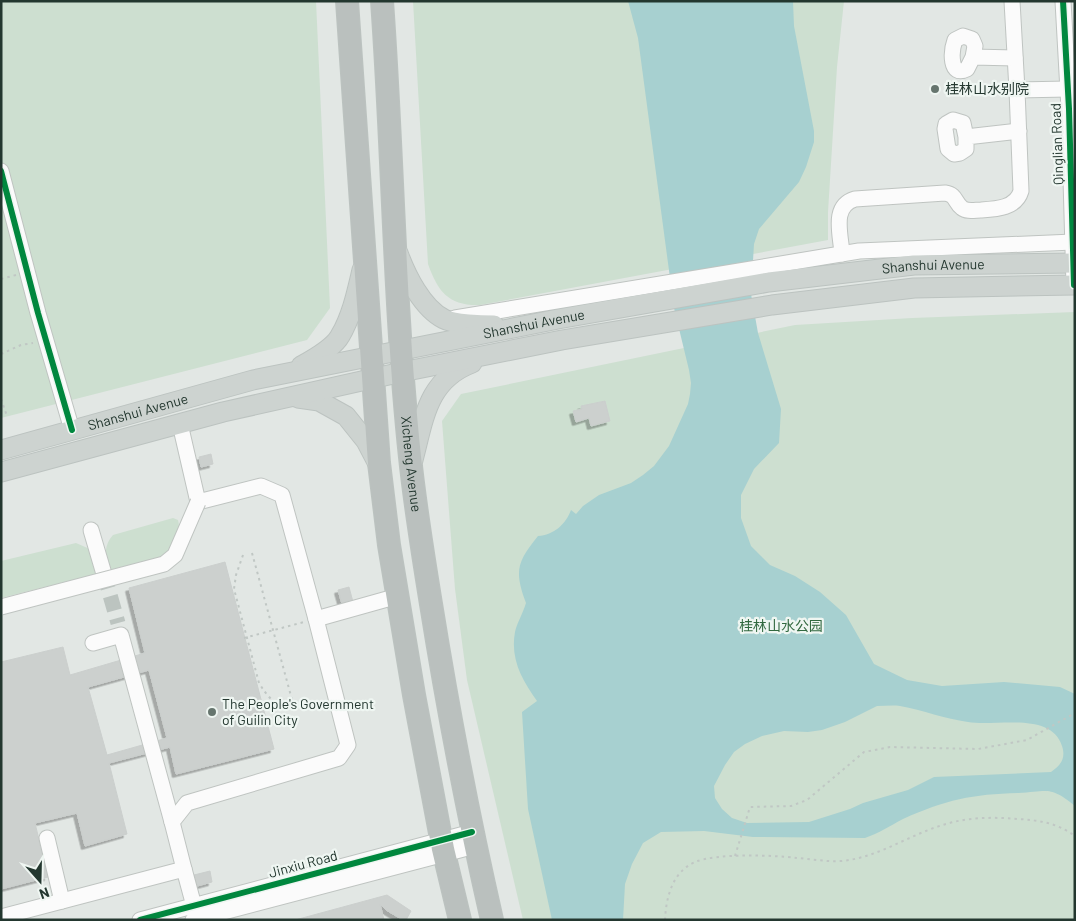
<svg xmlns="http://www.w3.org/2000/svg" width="1076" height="921" viewBox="0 0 1076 921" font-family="Barlow,'Noto Sans SC',sans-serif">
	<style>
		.green { fill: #cddfd0 }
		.water { fill: #a7d0d0; fill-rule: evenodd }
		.building { fill: #ccd0ce; stroke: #cbcfcd; fill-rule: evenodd; filter: url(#shadow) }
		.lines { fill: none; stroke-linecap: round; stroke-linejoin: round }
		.minor-tunnel { stroke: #bcc4c0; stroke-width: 15; stroke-dasharray: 15 8; stroke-linecap: butt }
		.minor-casing { stroke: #bfc4c1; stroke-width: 17 }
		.major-casing { stroke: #bcc3c0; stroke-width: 21 }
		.highway-casing { stroke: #bcc3c0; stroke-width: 24 }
		.path { stroke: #c0c7c4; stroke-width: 2; stroke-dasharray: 2.5 4; stroke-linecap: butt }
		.minor { stroke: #fbfbfb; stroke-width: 15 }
		.major { stroke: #cdd3d0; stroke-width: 19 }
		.highway { stroke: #bac0be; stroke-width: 22 }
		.minor-bridge-casing { stroke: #bfc4c1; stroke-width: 17; stroke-linecap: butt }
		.minor-bridge { stroke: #fbfbfb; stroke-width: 15 }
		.cycleway-casing { stroke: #eff6f2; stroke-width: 9 }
		.cycleway { stroke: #00873e; stroke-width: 6 }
		.poi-dot { fill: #66756e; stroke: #eff6f2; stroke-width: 2 }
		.labels { text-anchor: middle; stroke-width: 4.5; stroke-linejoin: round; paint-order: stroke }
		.poi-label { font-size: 14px; fill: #23372f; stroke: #eff6f2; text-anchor: start }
		.street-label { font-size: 14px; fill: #23372f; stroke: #eff6f2 }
		.park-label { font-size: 14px; fill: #326940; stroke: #eff6f2 }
	</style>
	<defs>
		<filter id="shadow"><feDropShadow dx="-3.5" dy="3.5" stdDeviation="0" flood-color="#0004"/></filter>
	</defs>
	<rect width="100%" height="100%" fill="#e2e7e4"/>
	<!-- green -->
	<g class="green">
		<polygon points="1,1 316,1 330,308 307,340 1,418"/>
		<path d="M 413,1 L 844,1 L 837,67 L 828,212 L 828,240 L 480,305 C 449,306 438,292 428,264 Z"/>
		<polygon points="1075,312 1075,920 523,920 467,680 455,589 442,421 461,394 795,325 912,318"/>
		<path d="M 173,518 L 178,520 C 182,535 173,544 165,556 L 109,570 C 104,557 104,545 113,535 Z"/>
		<polygon points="76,543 92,550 100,573 1,598 1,561"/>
	</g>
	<!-- water -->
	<path class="water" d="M 628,1 L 793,1 L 794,26 L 814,131 L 814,142 L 806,167 L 799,182 L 759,229 L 754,244 L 751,294 L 758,333 L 781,409 L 779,443 L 754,469 L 741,495 L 741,518 L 751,546 L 770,565 L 795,576 L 820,592 L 846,615 L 874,664 L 907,680 L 942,686 L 1004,682 L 1060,687 L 1075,694 L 1075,806 C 1049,785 1048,792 1018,793 C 973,794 945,800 903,819 C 890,826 879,833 865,838 L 753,837 L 704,831 L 661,832 L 643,843 L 632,864 L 625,884 L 623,920 L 552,920 L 528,809 L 522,712 L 537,701 C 522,680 510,659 515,632 C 517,623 523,613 526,603 C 514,571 517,562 538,536 C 554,535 566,524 571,510 L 576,514 L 583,506 L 599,495 L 631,483 L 643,475 L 654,466 L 669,446 L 688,404 L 690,394 L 691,383 L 689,370 L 674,308 L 638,38 ZM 877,706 C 885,706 893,705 900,706 C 923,710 945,719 968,722 C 995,727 1051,711 1062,746 C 1066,758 1061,765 1051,772 L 934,777 L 908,790 L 863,803 L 850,809 L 809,822 L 747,823 L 732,818 L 722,809 L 715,798 L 714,786 L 725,765 L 734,752 L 745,744 L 762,736 L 784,731 L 808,732 L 822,730 L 845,722 Z"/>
	<!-- building -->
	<g class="building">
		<polygon points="605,401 610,421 591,426 589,418 576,422 573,411 582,409 581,406"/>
		<polygon points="211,454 213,464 201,467 199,457"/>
		<path d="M 225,562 L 274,749 L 176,774 L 170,747 L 109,763 L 127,834 L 85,846 L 77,813 L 35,823 L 48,877 L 1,889 L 1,662 L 63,647 L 70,675 L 145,653 L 129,588 ZM 149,670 L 167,738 L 107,755 L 88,687 Z"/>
		<polygon points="349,587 353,602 342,604 338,590"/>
		<polygon points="210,871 212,882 197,886 194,875"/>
		<polygon points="387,895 411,911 406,920 403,920 386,910 380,904 384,920 295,920"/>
	</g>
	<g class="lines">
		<!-- minor-tunnel -->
		<polyline class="minor-tunnel" points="104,574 118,623"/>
		<!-- minor casing -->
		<g class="minor-casing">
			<g id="minor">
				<polyline points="1012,1 1017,90 1068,89"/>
				<polyline points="1063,1 1069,109 1074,285"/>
				<path d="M 973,57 L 975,46 L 972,39 L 963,36 L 955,40 C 951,51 949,78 967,69 L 973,57 L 1015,58"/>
				<polyline points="966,137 963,123 953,120 946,124 945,129 948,149 954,154 960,153 966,149 966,137 1019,131"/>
				<polyline points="1,171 38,313 72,430"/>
				<path d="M 842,254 C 841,235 831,206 855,199 L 945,193 C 957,195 954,202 962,208 C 967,212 975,210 981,210 C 997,209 1016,208 1021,191 L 1017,90"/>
				<polyline points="455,318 859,251 1073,242"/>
				<polyline points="180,424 198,502 261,486 282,495 316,619 398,596"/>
				<polyline points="91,530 104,574"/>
				<polyline points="93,643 121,635 172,822"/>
				<polyline points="47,838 62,901"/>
				<polyline points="184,869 194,906"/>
				<polyline points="1,917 184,869 172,822 187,803 339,758 348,745 316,619"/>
				<polyline points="140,920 472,832"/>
				<polyline points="193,920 475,846"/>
			</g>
		</g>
		<!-- major casing -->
		<g class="major-casing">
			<g id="major">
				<path d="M 398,253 C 406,275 422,308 444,319 C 453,324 483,325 494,325"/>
				<path d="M 301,366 C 312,360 334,347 340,336 C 352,316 357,291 362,270"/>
				<polyline points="298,398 319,401 346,416 366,441 378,464"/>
				<path id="s1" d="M 1,450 L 253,380 L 558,319 L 769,282 L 914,265 L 1075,263"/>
				<path d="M 413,460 C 424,419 427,380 472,363"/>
				<polyline points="1,472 223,412 402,372 562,340 772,305 914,288 1075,285"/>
			</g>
		</g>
		<!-- highway casing -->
		<g class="highway-casing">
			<g id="highway">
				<polyline points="347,1 379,463 389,545 414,695 443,849 460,920"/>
				<path id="s2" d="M 382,1 C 393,153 394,305 410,457 C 415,506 423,555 431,604 C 448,710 468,815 492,920"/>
			</g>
		</g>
		<!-- path -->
		<g class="path">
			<polyline points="1,279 16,275"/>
			<polyline points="1,354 21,345 33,343"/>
			<polyline points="1,399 7,416"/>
			<polyline points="252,553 294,707"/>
			<path d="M 243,555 L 236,575 L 234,589 L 259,683 C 267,696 273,703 287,709"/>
			<polyline points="244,638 304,622"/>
			<polyline points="735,856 750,807 791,806 807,800 864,752 890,747 978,749 1027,740 1075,713"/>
			<path d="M 665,920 C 666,898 672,872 695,862 C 717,853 772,855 797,858 C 812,859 826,862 842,861 C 880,857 910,834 946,824 C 969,817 994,817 1017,819 C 1039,820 1057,823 1075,836"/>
		</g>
		<!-- minor -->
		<use href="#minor" class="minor"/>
		<!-- major -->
		<use href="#major" class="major"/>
		<!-- highway -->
		<use href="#highway" class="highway"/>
		<!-- minor-bridge casing -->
		<g class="minor-bridge-casing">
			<polyline id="minor-bridge" points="1,607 164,564 175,555 198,502"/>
		</g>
		<!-- minor-bridge -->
		<use href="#minor-bridge" class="minor-bridge"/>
		<!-- cycleway casing -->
		<g class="cycleway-casing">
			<g id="cycleway">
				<polyline points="1063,1 1069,109 1074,285"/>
				<polyline points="1,171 38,313 72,430"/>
				<polyline points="140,920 472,832"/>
			</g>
		</g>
		<!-- cycleway -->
		<use href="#cycleway" class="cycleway"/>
	</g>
	<!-- markers -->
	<g class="poi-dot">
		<circle cx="935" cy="89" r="5"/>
		<circle cx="212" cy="712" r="5"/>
	</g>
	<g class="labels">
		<!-- poi labels -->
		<g class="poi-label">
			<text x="945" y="94">桂林山水别院</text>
			<text x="222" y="709">The People's Government<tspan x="222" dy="16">of Guilin City</tspan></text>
		</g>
		<!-- street labels -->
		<g class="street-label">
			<text transform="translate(1057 144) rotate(-92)" y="5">Qinglian Road</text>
			<text dy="5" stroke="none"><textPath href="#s1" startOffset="952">Shanshui Avenue</textPath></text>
			<text dy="5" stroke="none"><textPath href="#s1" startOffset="548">Shanshui Avenue</textPath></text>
			<text dy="5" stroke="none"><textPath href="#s1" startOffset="142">Shanshui Avenue</textPath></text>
			<text dy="5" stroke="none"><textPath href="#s2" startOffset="464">Xicheng Avenue</textPath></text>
			<text transform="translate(303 864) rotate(-15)" y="5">Jinxiu Road</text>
		</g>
		<!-- park labels -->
		<g class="park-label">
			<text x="781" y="631">桂林山水公园</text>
		</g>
	</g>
	<!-- border -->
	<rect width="1076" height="921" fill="none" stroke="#23372f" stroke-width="5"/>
	<!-- north arrow -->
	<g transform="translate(40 881) rotate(160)" stroke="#eff6f2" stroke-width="4" paint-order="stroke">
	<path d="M0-4L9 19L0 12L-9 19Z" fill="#23372f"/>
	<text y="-8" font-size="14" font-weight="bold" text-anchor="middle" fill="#23372f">N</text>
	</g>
</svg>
